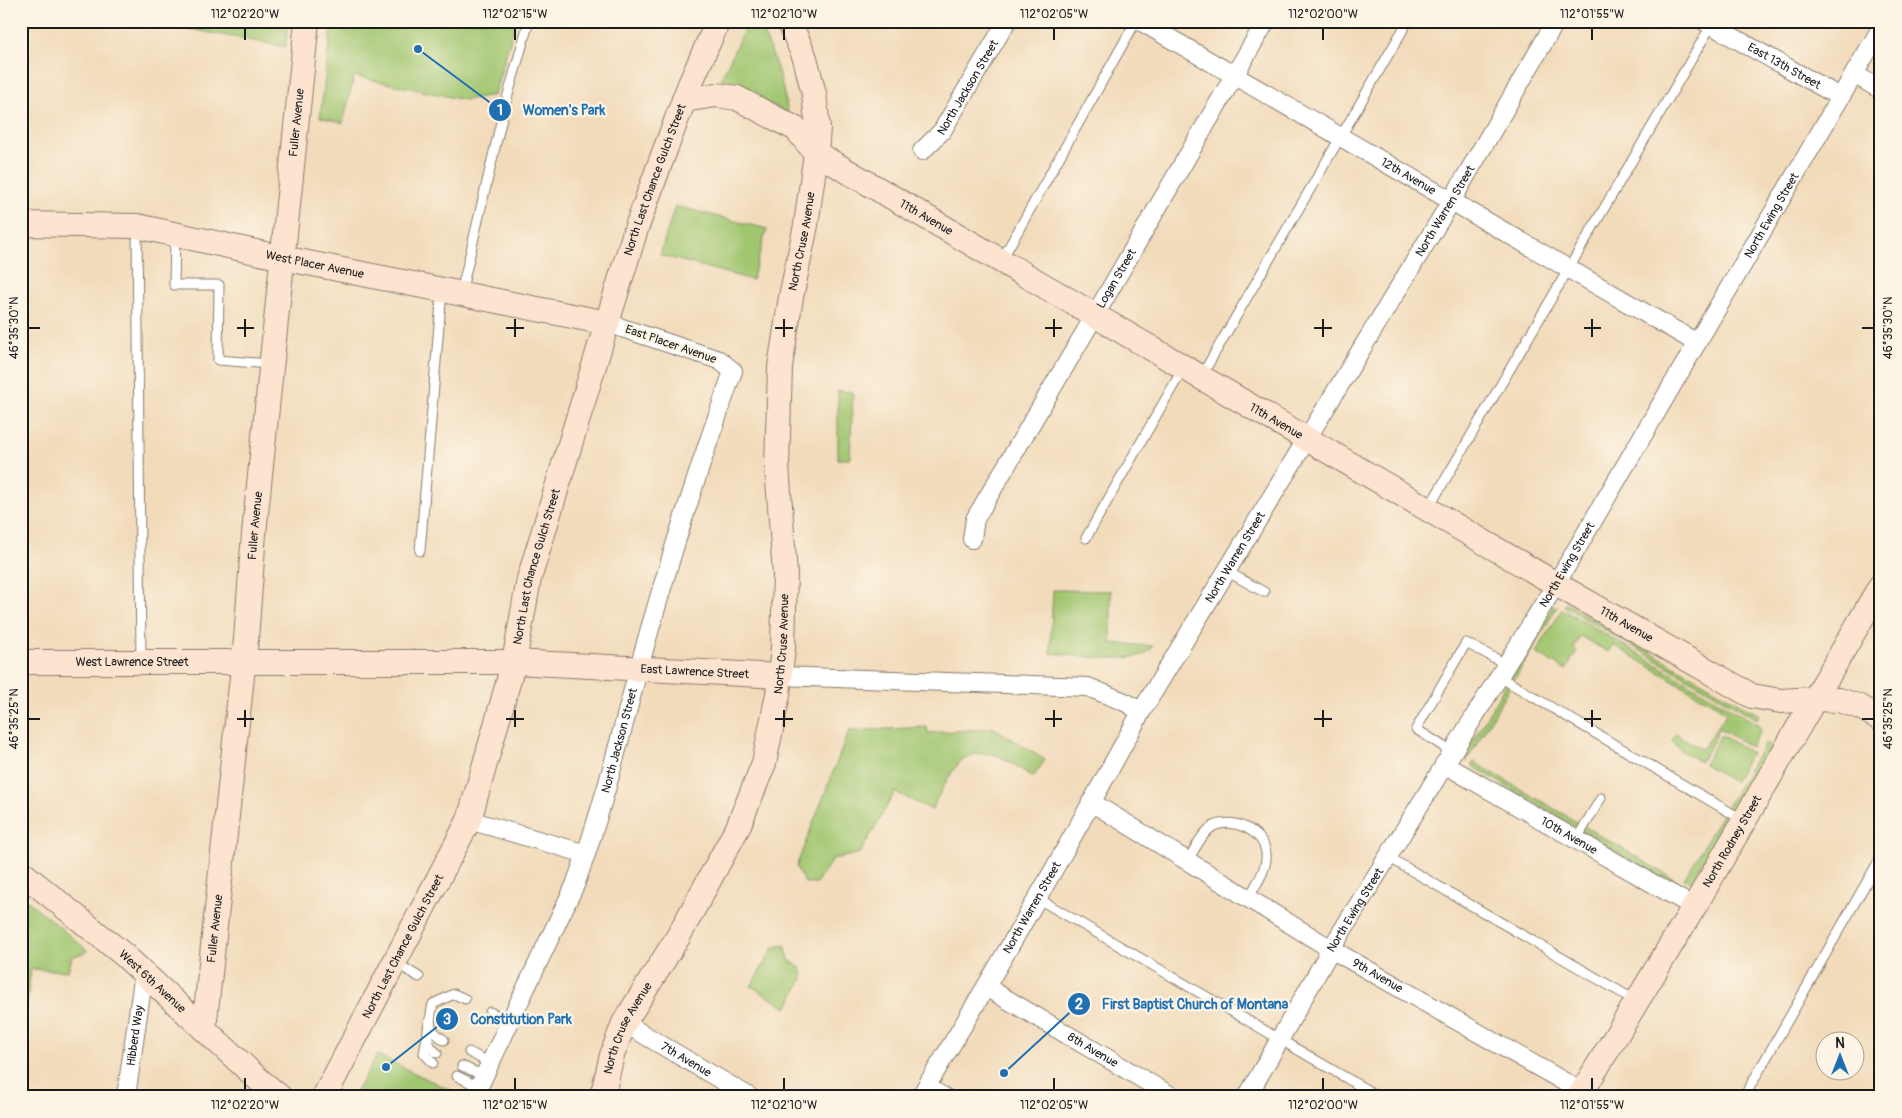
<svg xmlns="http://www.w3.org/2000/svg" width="1902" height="1118" viewBox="0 0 1902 1118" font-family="Pangolin,sans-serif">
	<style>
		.green { fill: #a1c670; stroke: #5e7146 }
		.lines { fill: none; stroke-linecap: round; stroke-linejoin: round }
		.lane-casing { stroke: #877c6c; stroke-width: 11 }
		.street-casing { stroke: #877c6c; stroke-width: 20 }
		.secondary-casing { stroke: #877c6c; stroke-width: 26 }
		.lane { stroke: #fff; stroke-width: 9 }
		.street { stroke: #fff; stroke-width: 18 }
		.secondary { stroke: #fde4d1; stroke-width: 24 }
		.ticks { fill: none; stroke: #1c1c1c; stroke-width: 2 }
		.labels { text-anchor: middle; stroke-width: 4.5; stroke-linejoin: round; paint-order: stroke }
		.street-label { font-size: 12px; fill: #1c1c1c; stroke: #fcf5e5 }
		.leader { fill: none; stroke: #1f6fb2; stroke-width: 2 }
		.callout-dot { fill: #1f6fb2; stroke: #fcf5e5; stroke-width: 2 }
		.mark-label { font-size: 15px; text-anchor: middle; font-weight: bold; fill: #fff }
		.callout-label { font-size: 14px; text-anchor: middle; font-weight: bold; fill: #1f6fb2; stroke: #fcf5e5; stroke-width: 4.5; stroke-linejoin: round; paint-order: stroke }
		.neatline { fill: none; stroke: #1c1c1c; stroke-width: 2 }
		.ticks-label { font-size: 12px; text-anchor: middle; fill: #1c1c1c }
	</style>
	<rect width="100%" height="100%" fill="#fcf5e5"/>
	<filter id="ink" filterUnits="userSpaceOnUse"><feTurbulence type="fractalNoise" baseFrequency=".02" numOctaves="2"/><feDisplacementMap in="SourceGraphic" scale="10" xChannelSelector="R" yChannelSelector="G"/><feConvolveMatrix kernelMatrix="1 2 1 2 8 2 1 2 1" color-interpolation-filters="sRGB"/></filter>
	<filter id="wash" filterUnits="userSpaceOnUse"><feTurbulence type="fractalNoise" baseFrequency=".0096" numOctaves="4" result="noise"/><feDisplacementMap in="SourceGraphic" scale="20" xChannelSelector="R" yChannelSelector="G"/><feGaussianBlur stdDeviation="1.12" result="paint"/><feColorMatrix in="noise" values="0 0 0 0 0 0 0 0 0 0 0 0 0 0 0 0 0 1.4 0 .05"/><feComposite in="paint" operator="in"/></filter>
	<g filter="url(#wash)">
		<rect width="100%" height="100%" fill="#f2dbbb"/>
		<!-- green -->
		<g class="green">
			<polygon points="148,21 288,21 286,47"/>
			<polygon points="332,21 516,21 494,95 464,100 354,76 343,123 320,117"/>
			<path d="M 748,21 L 757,21 C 773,51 782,80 788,113 L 721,79 Z"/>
			<polygon points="675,206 767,229 752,280 660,255"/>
			<polygon points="838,391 853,392 850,459 838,459"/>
			<path d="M 1053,590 L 1111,591 L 1111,643 L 1153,646 C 1151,649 1149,652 1145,654 C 1122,663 1075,655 1050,653 Z"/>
			<polygon points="1566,603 1759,715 1757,719 1564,606"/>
			<polygon points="1553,605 1557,607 1466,762 1462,759"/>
			<path d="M 1562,609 L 1759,725 L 1761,730 L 1751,747 L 1718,728 L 1715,734 L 1717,735 L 1700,762 L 1681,751 L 1672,741 L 1676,734 L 1702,749 C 1710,736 1720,726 1727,712 L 1613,645 L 1608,652 L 1580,636 L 1574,648 L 1577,651 L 1566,670 L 1536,653 Z"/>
			<path d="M 927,727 L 928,733 L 994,728 L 1045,760 L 1033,777 C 1021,770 1009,760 996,755 C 986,752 971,753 962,760 C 953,768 936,798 932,810 L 895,792 L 860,853 L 833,859 L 816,883 L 805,883 L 796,867 L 849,731 Z"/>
			<polygon points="1721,735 1751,753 1734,782 1704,764"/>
			<polygon points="1765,743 1771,746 1690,883 1684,879"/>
			<polygon points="1474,762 1676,880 1673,885 1471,765"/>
			<polygon points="21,895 88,951 72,957 68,971 31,969 24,1027"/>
			<polygon points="785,945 789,960 801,968 803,978 787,1008 751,986 774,947"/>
			<polygon points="377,1055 452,1091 449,1097 353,1097"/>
		</g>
	</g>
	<g filter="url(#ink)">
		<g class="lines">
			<!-- lane casing -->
			<g class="lane-casing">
				<g id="lane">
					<polyline points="137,226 141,661"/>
					<polyline points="175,235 174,285 219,285 218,360 269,364"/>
					<polyline points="1001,261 1136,21"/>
					<polyline points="461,293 504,109 529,21"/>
					<polyline points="1202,375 1408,21"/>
					<polyline points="1428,509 1712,24"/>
					<polyline points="1086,538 1184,367"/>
					<polyline points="420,551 442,290"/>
					<polyline points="1226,571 1264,592"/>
					<polyline points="1498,676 1743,820"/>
					<polyline points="1452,752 1416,729 1466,643 1506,664"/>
					<polyline points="1576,840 1601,798"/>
					<polyline points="1388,857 1636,1001"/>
					<path d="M 1187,862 C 1194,851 1201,834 1212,827 C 1231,816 1263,830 1266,853 C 1268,869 1255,886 1248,899"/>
					<polyline points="1037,898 1379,1097"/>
					<polyline points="396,963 419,977"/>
					<polyline points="490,1012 510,1021"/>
					<path d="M 429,1022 C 427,1034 426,1046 437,1053"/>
					<polyline points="427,1037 424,1053 433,1063"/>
					<path d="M 444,1040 C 427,1028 429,1023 433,1004 L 454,994 L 465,999"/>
					<polyline points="469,1052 490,1063"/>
					<polyline points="462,1066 484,1076"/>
					<polyline points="457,1076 479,1087"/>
					<polyline points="928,1083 953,1097"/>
					<polyline points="1744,1097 1881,857"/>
				</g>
			</g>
			<!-- street casing -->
			<g class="street-casing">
				<g id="street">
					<path id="s1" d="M 1140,21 L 1697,343"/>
					<path id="s2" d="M 1704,21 L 1840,97"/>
					<polyline points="1854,74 1881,90"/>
					<path id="s3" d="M 922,151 L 942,131 L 1007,21"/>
					<path id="s4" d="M 972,539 L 975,519 L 1095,315 L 1266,21"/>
					<polyline points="780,676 1088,687 1127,703 1141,712"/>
					<path id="s5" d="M 1444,764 L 1694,907"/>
					<path id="s6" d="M 1091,802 L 1331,949 L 1591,1097"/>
					<polyline points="469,820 586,854"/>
					<path id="s7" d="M 986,987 L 1173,1097"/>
					<path id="s8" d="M 624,1023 L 750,1097"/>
					<path id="s9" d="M 126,1097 L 144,973"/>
					<path id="s10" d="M 474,1097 L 575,885 C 601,815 619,742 638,671 C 666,570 698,469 733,371 L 719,360 L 607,323"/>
					<path id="s11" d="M 920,1097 C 997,970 1071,842 1141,712 L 1452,200 L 1556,21"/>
					<path id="s12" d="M 1247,1097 L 1331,949 L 1556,584 L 1881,28"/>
				</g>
			</g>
			<!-- secondary casing -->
			<g class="secondary-casing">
				<g id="secondary">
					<path id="s13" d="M 684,100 L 716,95 L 737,98 L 796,129 L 816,153 L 1556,584 L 1752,696 L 1781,701 L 1813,699 L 1839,700 L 1860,707 L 1881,719"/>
					<path id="s14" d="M 21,224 L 137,226 L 283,258 L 607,323"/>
					<path id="s15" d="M 21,662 L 514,662 L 780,676"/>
					<path id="s16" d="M 21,872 L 124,955 L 258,1079 L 280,1097"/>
					<path id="s17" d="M 204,1029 L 246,639 L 254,533 L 307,21"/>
					<path id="s18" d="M 324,1097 L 469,820 L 514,662 L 529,579 L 607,323 L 635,232 L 662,158 L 690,84 L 718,21"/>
					<path id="s19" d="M 602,1097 L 612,1055 L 624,1023 L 678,937 L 738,827 L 764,763 L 778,694 L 783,647 L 785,574 L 777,466 L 780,367 L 791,297 L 806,225 L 816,153 L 818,128 L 814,94 L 805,58 L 789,21"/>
					<path id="s20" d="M 1579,1097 L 1694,907 L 1881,585"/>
				</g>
			</g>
			<!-- lane -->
			<use href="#lane" class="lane"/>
			<!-- street -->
			<use href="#street" class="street"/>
			<!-- secondary -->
			<use href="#secondary" class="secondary"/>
		</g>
	</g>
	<!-- ticks -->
	<path class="ticks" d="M 245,28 L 245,40M 515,28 L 515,40M 784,28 L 784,40M 1054,28 L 1054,40M 1323,28 L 1323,40M 1592,28 L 1592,40M 245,319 L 245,337M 515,319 L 515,337M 784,319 L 784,337M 1054,319 L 1054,337M 1323,319 L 1323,337M 1592,319 L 1592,337M 28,328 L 40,328M 237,328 L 254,328M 506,328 L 524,328M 775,328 L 793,328M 1045,328 L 1062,328M 1314,328 L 1332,328M 1584,328 L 1601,328M 1862,328 L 1874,328M 245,710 L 245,727M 515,710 L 515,727M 784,710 L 784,727M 1054,710 L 1054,727M 1323,710 L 1323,727M 1592,710 L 1592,727M 28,719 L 40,719M 237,719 L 254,719M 506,719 L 524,719M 775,719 L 793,719M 1045,719 L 1062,719M 1314,719 L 1332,719M 1584,719 L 1601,719M 1862,719 L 1874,719M 245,1078 L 245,1090M 515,1078 L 515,1090M 784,1078 L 784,1090M 1054,1078 L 1054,1090M 1323,1078 L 1323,1090M 1592,1078 L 1592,1090"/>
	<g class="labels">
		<!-- street labels -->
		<g class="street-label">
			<text dy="4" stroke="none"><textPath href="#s2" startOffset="92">East 13th Street</textPath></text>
			<text dy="4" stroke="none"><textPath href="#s3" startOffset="79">North Jackson Street</textPath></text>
			<text dy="4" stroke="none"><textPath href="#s17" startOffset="911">Fuller Avenue</textPath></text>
			<text dy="4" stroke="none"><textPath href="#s1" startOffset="310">12th Avenue</textPath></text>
			<text dy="4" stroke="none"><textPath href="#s18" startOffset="980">North Last Chance Gulch Street</textPath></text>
			<text dy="4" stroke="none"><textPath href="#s11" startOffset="1030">North Warren Street</textPath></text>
			<text dy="4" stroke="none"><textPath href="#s12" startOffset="1026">North Ewing Street</textPath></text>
			<text dy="4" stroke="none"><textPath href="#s13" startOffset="279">11th Avenue</textPath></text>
			<text dy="4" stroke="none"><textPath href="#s19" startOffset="899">North Cruse Avenue</textPath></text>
			<text dy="4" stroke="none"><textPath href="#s14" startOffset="298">West Placer Avenue</textPath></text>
			<text dy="4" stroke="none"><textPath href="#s4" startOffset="299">Logan Street</textPath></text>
			<text transform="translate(671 344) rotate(19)" y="4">East Placer Avenue</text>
			<text dy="4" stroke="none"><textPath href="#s13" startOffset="684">11th Avenue</textPath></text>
			<text dy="4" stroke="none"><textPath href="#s17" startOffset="506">Fuller Avenue</textPath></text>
			<text dy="4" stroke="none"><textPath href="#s11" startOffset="625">North Warren Street</textPath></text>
			<text dy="4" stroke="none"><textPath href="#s12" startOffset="621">North Ewing Street</textPath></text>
			<text dy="4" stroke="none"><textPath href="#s18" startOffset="575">North Last Chance Gulch Street</textPath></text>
			<text dy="4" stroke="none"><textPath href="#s13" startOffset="1089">11th Avenue</textPath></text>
			<text dy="4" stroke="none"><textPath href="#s19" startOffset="494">North Cruse Avenue</textPath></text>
			<text dy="4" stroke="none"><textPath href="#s15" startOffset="111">West Lawrence Street</textPath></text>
			<text dy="4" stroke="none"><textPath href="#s15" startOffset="674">East Lawrence Street</textPath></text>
			<text dy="4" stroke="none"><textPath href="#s10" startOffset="386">North Jackson Street</textPath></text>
			<text dy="4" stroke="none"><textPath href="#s5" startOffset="144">10th Avenue</textPath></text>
			<text dy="4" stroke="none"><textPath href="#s20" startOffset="298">North Rodney Street</textPath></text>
			<text dy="4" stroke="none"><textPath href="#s11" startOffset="220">North Warren Street</textPath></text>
			<text dy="4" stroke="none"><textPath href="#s12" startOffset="216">North Ewing Street</textPath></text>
			<text dy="4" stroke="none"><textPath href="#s17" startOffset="101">Fuller Avenue</textPath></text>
			<text dy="4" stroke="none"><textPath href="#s18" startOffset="170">North Last Chance Gulch Street</textPath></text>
			<text dy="4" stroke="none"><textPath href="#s6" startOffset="335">9th Avenue</textPath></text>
			<text dy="4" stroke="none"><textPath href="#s16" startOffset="171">West 6th Avenue</textPath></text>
			<text dy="4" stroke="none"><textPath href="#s19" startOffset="74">North Cruse Avenue</textPath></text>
			<text dy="4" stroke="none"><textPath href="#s9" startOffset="62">Hibberd Way</textPath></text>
			<text dy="4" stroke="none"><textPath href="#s7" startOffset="124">8th Avenue</textPath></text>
			<text dy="4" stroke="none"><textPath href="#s8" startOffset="72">7th Avenue</textPath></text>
		</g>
	</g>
	<!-- callouts -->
	<path class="leader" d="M418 49L500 110M1004 1073L1079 1004M386 1067L447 1019"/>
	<g class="callout-dot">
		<circle cx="418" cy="49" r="5"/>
		<circle cx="1004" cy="1073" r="5"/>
		<circle cx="386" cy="1067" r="5"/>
		<circle cx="500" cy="110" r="12"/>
		<circle cx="1079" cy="1004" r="12"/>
		<circle cx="447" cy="1019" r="12"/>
	</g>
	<g class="mark-label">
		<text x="500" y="115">1</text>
		<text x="1079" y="1009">2</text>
		<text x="447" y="1024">3</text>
	</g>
	<g class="callout-label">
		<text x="564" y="115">Women's Park</text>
		<text x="1195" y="1009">First Baptist Church of Montana</text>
		<text x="521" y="1024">Constitution Park</text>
	</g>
	<!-- margin -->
	<rect width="1902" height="1118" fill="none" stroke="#fcf5e5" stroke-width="55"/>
	<!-- north arrow -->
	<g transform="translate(1840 1056)"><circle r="24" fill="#fcf5e5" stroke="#a29e95"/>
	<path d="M0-4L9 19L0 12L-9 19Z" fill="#1f6fb2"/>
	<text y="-8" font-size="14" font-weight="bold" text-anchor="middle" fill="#1c1c1c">N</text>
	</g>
	<rect x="28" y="28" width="1846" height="1062" class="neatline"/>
	<g class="ticks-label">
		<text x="245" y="18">112°02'20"W</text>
		<text x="515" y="18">112°02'15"W</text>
		<text x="784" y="18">112°02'10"W</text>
		<text x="1054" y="18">112°02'05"W</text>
		<text x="1323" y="18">112°02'00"W</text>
		<text x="1592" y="18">112°01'55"W</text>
		<text transform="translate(14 328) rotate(-90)" y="4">46°35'30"N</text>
		<text transform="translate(1888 328) rotate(-90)" y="4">46°35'30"N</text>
		<text transform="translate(14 719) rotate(-90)" y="4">46°35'25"N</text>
		<text transform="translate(1888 719) rotate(-90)" y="4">46°35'25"N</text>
		<text x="245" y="1109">112°02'20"W</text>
		<text x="515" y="1109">112°02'15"W</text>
		<text x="784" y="1109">112°02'10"W</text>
		<text x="1054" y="1109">112°02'05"W</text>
		<text x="1323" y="1109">112°02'00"W</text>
		<text x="1592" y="1109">112°01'55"W</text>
	</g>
</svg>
